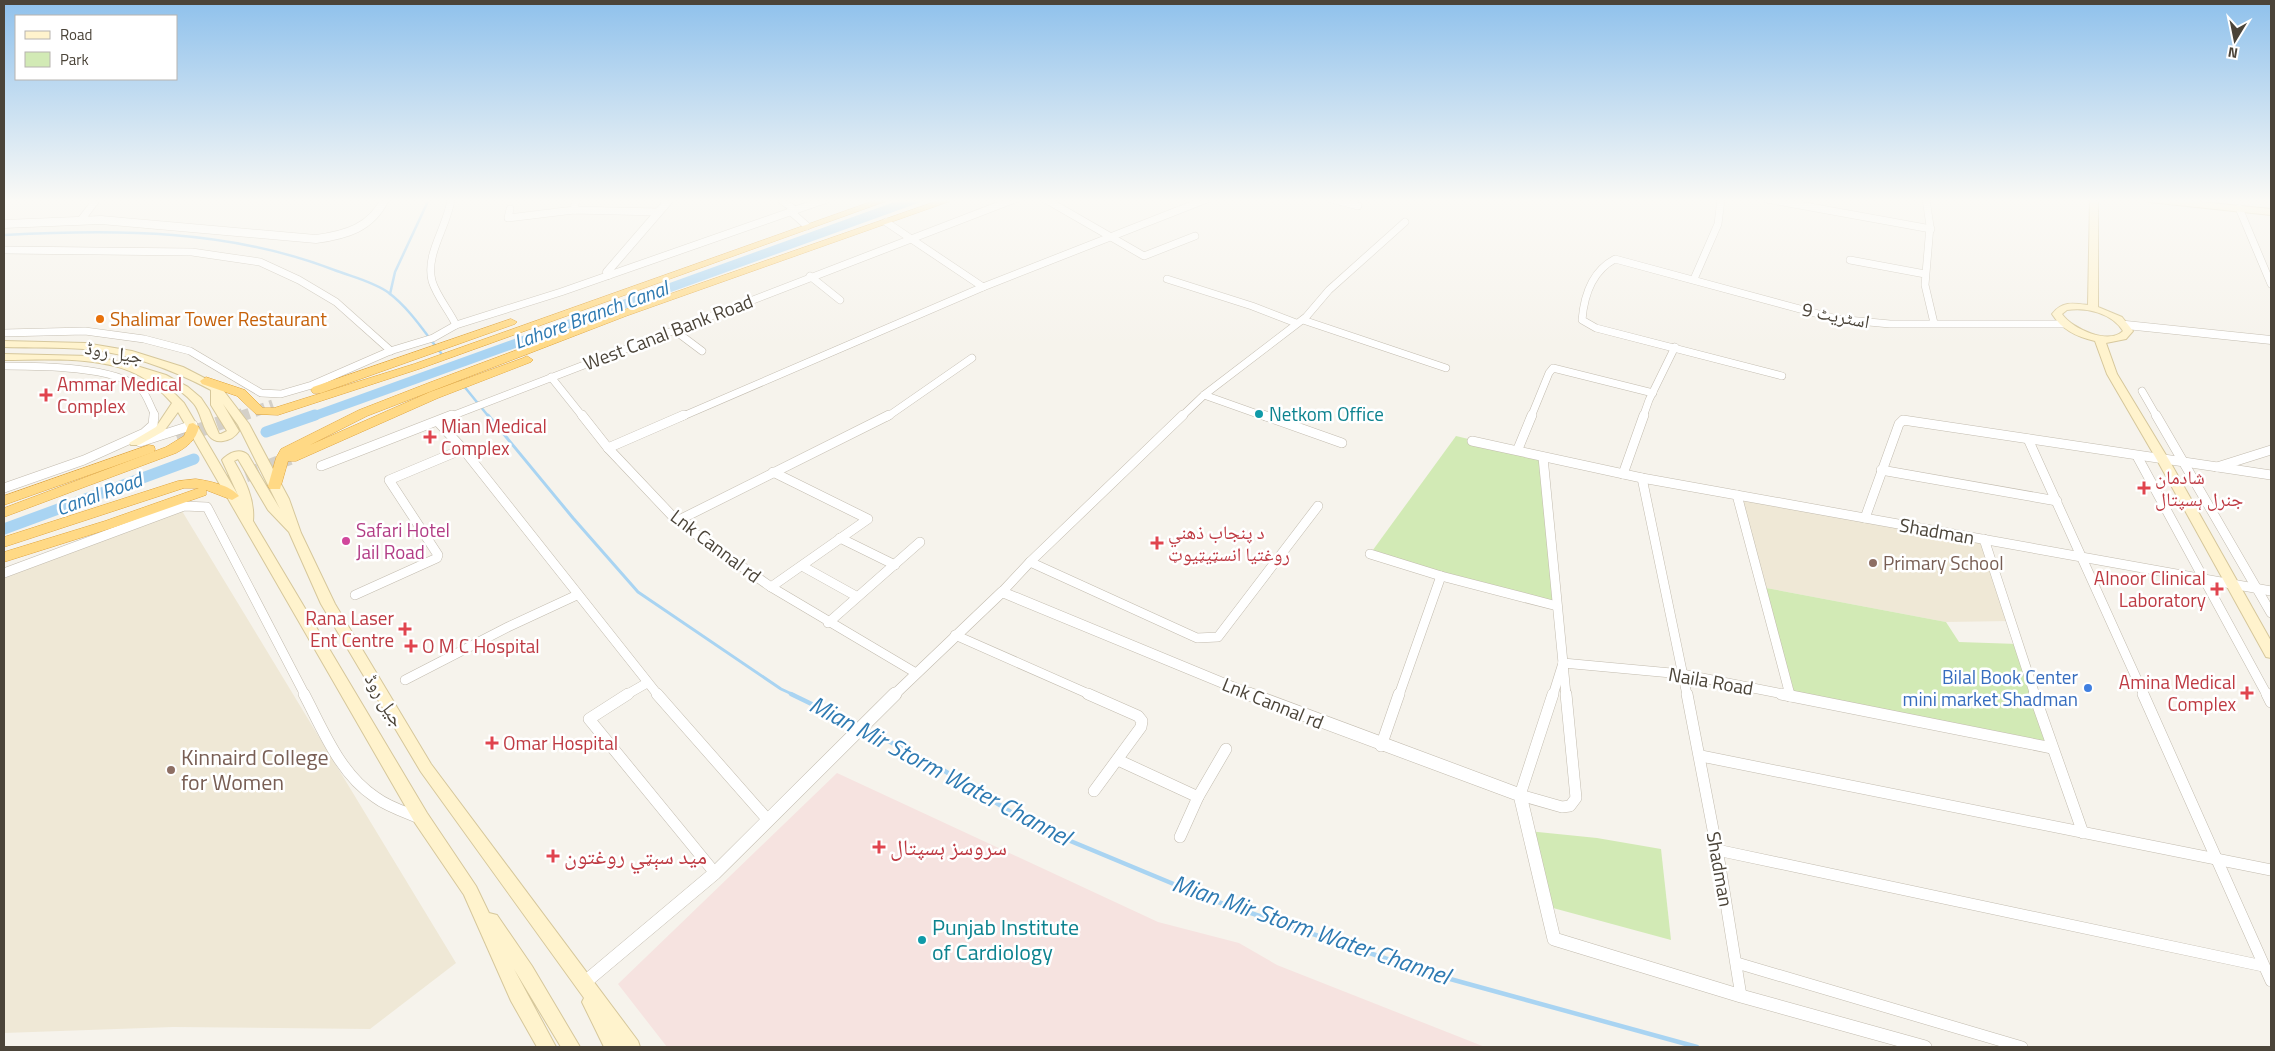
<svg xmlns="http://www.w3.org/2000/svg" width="2275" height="1051" viewBox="0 0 2275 1051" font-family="'Titillium Web','Noto Naskh Arabic',sans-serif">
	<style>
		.education { fill: #efe8d6 }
		.medical { fill: #f6e3e0 }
		.green { fill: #d2eab5 }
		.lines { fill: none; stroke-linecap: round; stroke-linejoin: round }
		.stream-far2 { stroke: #a9d4f2; stroke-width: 2.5 }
		.stream-far1 { stroke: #a9d4f2; stroke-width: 3 }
		.stream { stroke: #a9d4f2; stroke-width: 4.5 }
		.canal-far1 { stroke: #a9d4f2; stroke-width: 9 }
		.canal { stroke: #a9d4f2; stroke-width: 11 }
		.trunk-tunnel-far1 { stroke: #d4d0c8; stroke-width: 11; stroke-dasharray: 11 5.5; stroke-linecap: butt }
		.trunk-tunnel { stroke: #d4d0c8; stroke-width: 14; stroke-dasharray: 14 7; stroke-linecap: butt }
		.minor-far2-casing { stroke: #c2bbae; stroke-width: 8 }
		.minor-far1-casing { stroke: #c2bbae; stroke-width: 10 }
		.minor-casing { stroke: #c2bbae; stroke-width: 12 }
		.tertiary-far2-casing { stroke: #c2bbae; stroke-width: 9 }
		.tertiary-far1-casing { stroke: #c2bbae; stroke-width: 11 }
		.tertiary-casing { stroke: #c2bbae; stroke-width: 14 }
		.secondary-casing { stroke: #d6c79b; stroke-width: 2 }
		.trunk-casing { stroke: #e0a43c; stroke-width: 1 }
		.minor-far2 { stroke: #fff; stroke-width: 7 }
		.minor-far1 { stroke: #fff; stroke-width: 9 }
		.minor { stroke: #fff; stroke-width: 11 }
		.tertiary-far2 { stroke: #fff; stroke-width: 8 }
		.tertiary-far1 { stroke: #fff; stroke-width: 10 }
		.tertiary { stroke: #fff; stroke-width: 13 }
		.secondary { fill: #fff3cd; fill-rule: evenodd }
		.trunk { fill: #ffd985; fill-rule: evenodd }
		.food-dot { fill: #e8710a; stroke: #fff; stroke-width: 2 }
		.health-dot { fill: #e0444e; stroke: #fff; stroke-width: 2 }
		.culture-dot { fill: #0f9aa8; stroke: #fff; stroke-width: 2 }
		.hotel-dot { fill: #d1479c; stroke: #fff; stroke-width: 2 }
		.education-dot { fill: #8d6e63; stroke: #fff; stroke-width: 2 }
		.shop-dot { fill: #3f7fe0; stroke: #fff; stroke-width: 2 }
		.labels { text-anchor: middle; stroke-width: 5; stroke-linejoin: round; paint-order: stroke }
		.street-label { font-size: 19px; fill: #4b4439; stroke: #fff }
		.food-label { font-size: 19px; fill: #c56008; stroke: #fff; text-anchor: start }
		.health-label { font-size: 19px; fill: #be3a42; stroke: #fff; text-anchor: start }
		.culture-label { font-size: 19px; fill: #0d838f; stroke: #fff; text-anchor: start }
		.hotel-label { font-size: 19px; fill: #b23c85; stroke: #fff; text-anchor: start }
		.education-label { font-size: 19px; fill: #785e54; stroke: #fff; text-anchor: start }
		.shop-label { font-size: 19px; fill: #366cbe; stroke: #fff; text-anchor: end }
		.water-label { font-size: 20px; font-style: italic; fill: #2e7ab2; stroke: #fff }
		.near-education-label { font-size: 22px; fill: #785e54; stroke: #fff; text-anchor: start }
		.near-health-label { font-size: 22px; fill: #be3a42; stroke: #fff; text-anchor: start }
		.near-culture-label { font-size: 22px; fill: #0d838f; stroke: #fff; text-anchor: start }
		.near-water-label { font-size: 24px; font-style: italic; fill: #2e7ab2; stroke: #fff }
	</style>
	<rect width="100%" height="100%" fill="#f6f3ec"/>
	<!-- education -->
	<g class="education">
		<polygon points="1737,495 1984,539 2010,621 1946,622 1761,587"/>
		<polygon points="182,511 456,963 370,1029 173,1027 4,1033 4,578"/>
	</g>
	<!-- medical -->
	<polygon class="medical" points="837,773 1158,922 1239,943 1277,965 1485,1047 667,1047 618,984"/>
	<!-- green -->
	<g class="green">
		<polygon points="1456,436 1543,457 1557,606 1370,554"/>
		<polygon points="1761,587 1946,622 1959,642 2018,644 2052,748 1790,696"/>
		<polygon points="1528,831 1597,838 1661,849 1671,940 1542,905"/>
	</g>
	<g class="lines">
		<!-- stream-far2 -->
		<g class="stream-far2">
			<path d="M 4,235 C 117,229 230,229 337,271 C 353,277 374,282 389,293 C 410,309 425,333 441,353"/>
			<polyline points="390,294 395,272 429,199"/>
			<polyline points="459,380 489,417"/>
		</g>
		<!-- stream-far1 -->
		<polyline class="stream-far1" points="488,415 573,518 638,592 781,689 794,695"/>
		<!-- stream -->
		<g class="stream">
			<polyline points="791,694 857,726"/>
			<polyline points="865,729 935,765 1032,825 1212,900 1432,974 1697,1047"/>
		</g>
		<!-- canal-far1 -->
		<polyline class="canal-far1" points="311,417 916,199"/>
		<!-- canal -->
		<g class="canal">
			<polyline points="266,432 315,415"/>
			<polyline points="4,529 194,459"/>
		</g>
		<!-- trunk-tunnel-far1 -->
		<polyline class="trunk-tunnel-far1" points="239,417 273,405"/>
		<!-- trunk-tunnel -->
		<g class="trunk-tunnel">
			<polyline points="177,438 243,415"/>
			<polyline points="226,483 290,458"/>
		</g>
		<!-- minor-far2 casing -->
		<g class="minor-far2-casing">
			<g id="minor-far2">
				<path d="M 451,199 C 448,226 425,253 432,281 C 437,297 449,310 456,325"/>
				<polyline points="780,199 795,210"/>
				<polyline points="1045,199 1144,256 1195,236"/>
				<polyline points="1331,199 1358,206"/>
				<polyline points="1766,199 1931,229"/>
				<polyline points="1926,199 1930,226 1925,285 1934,323"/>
				<polyline points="2239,208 2271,284"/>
				<polyline points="510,209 508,218 574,210 658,212"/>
				<polyline points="574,210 576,199"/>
				<polyline points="790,211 807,226"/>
				<polyline points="81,220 97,199"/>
				<polyline points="886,222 983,287 1207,199"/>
				<polyline points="4,250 192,252 260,262 299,280 336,302 391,351"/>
				<polyline points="1850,260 1925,274"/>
				<polyline points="810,276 840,300"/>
				<polyline points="1167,279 1252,306 1296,323"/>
				<polyline points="1694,279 1718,224 1721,199"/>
				<polyline points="1303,320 1446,368"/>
				<polyline points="674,330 702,351"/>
				<polyline points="4,333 85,331 144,339 190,351 261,393 281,394 312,385 390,351 433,338 456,325 561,292 827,199"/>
				<path d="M 4,366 C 38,366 115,366 141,389 C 147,395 150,406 154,413 L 154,417"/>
				<path d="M 1782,376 L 1596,328 L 1582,320 C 1584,296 1592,271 1615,259 L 1837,319 L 1890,324 L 2063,324"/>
				<polyline points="551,377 583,417"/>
				<polyline points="2142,391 2157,417"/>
				<polyline points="1204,395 1266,417"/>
				<polyline points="449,417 1015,199"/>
				<polyline points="681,417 983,287"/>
				<polyline points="887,417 972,358"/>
				<polyline points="1181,417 1204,395 1306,317 1329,290 1405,222"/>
				<polyline points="1531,417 1549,373 1553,368 1653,393"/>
				<polyline points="1643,417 1649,400 1675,347"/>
			</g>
		</g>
		<!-- minor-far1 casing -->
		<g class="minor-far1-casing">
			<g id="minor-far1">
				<polyline points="582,415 608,448 677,521 771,587 916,673"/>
				<polyline points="1263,415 1342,443"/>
				<polyline points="2156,415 2271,613"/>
				<polyline points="438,422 463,449 658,695"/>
				<polyline points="2028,439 2144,695"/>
				<polyline points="1472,441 1642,478 2271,591"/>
				<polyline points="140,442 193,425"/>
				<polyline points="608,448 684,415"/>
				<polyline points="1518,449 1532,415"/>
				<polyline points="2137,456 2267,695"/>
				<polyline points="1543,457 1563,663"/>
				<polyline points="321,466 452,415"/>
				<polyline points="2217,467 2271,450"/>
				<polyline points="1881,470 2057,501"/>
				<polyline points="1623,474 1644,415"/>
				<polyline points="1642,478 1687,695"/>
				<polyline points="4,488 84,460 144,433 153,425 154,415"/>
				<polyline points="1737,495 1790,695"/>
				<polyline points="1865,518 1899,424 1903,420 2271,475"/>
				<polyline points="677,521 889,415"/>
				<polyline points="840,538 895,565"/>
				<polyline points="1984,539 2035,695"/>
				<polyline points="1370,554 1441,576 1557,606"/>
				<polyline points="1030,562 1197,638 1218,637 1318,506"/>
				<polyline points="802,566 856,596"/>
				<polyline points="4,573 184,506 207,507 305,695"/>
				<polyline points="771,587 868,519 773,472"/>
				<polyline points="1002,592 1030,562 1183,415"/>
				<polyline points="355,595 437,558 438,555 389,480 463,449"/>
				<polyline points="828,623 920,542"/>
				<polyline points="955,635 1091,695"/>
				<polyline points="1563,663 1682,674 1788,695"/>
				<polyline points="1563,663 1566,695"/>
				<polyline points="405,680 508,627 577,595"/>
				<polyline points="626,695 647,683"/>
				<polyline points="1399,695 1441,576"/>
				<polyline points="1553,695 1563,663"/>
			</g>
		</g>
		<!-- minor casing -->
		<g class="minor-casing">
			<g id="minor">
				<path d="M 304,694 C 323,730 340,774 375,797 C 388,807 405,812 420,818"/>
				<polyline points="628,694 589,719 715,873"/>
				<polyline points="657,694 768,820"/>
				<polyline points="1088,694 1138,716 1142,721 1141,727 1094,791"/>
				<polyline points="1553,694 1520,795 1562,807 1570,806 1576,798 1566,694"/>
				<polyline points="1687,694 1720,866 1741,996"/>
				<polyline points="1781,694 2052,748"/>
				<polyline points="1789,694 1790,696"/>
				<polyline points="2034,694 2083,833"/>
				<polyline points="2143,694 2271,981"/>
				<polyline points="2267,694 2271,702"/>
				<polyline points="1381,746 1399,694"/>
				<polyline points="1701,756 2271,870"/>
				<polyline points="1118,760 1198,797"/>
				<polyline points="1180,837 1198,797 1226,749"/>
				<polyline points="1717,850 2263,966"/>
				<polyline points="1737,963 2022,1047"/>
			</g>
		</g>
		<!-- tertiary-far2 casing -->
		<g class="tertiary-far2-casing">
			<g id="tertiary-far2">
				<path d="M 4,224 L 101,220 L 316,239 C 346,235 371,228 385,199"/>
				<polyline points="608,275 607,272 670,199"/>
				<polyline points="2126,325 2271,340"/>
			</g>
		</g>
		<!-- tertiary-far1 casing -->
		<g class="tertiary-far1-casing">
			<polyline id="tertiary-far1" points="894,695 1002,592 1252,695"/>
		</g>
		<!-- tertiary casing -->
		<g class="tertiary-casing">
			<g id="tertiary">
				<polyline points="1249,694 1520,795 1554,939 1741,996 1925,1047"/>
				<polyline points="584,983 715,873 895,694"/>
			</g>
		</g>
		<!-- secondary casing -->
		<g class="secondary-casing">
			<g id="secondary">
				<path d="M 2090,199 L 2098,199 L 2098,307 L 2122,317 L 2133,331 L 2126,339 L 2106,343 L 2117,374 L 2169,460 L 2271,641 L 2271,658 L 2266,657 L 2157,460 L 2107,374 L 2095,341 C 2077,337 2062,330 2052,314 C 2062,301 2073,303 2088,305 ZM 2067,310 C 2086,307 2112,313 2123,331 C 2109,345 2072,329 2062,314 Z"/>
				<polygon points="2145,199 2170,199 2271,209 2271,215 2149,202"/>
				<path d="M 4,341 L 85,343 L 132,351 L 183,367 L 220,386 L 249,424 L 289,499 L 301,533 L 335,604 L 431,764 L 638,1041 L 640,1047 L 604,1047 L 582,1002 L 584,998 L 421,772 L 321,604 L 289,532 L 268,510 L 238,459 L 234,461 C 245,480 255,499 253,521 L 427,813 L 476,886 L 489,913 L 497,915 L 532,966 L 580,1047 L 561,1047 L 514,969 L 556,1047 L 537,1047 L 511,1001 L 464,895 L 415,823 L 178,412 L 164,431 L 139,445 L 131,445 L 129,443 L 156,427 L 172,403 C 163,393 152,383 140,376 C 103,355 45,360 4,360 L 4,354 L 90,356 L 127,363 L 166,375 L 188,387 L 201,398 L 209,410 L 219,434 L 221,434 L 227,431 L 211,405 L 211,390 C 171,369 129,353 84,349 C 58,347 31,348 4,347 ZM 163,382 C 175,387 186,394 194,404 C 204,416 203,444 223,441 C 230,440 235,437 239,431 L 223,404 L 238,425 L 280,509 L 248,455 C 240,447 228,453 222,460 L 238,495 L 184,403 Z"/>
			</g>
		</g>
		<!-- trunk casing -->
		<g class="trunk-casing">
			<g id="trunk">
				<polygon points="879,199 892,199 422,368 278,415 256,414 237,396 202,384 200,381 206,377 245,390 263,408 274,408 414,364"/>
				<polygon points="943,199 956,199 626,316 367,416 310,445 430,392 523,358 527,356 533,360 531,362 438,398 296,461 288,461 280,489 270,489 268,486 276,458 281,449 359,410 431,382 618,312"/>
				<polygon points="511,319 517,322 515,324 321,393 313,393 311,390 313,387"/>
				<path d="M 193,423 L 199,427 C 196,440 187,447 176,453 L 4,517 L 4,508 L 166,447 L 184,436 L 189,424 Z"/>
				<polygon points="149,445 154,446 155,449 154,452 4,505 4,496"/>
				<path d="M 196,479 C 209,481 230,485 239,496 L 232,500 L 206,490 L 206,495 L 115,527 L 4,562 L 4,552 L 105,521 L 199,488 L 184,488 L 4,547 L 4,537 L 178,481 Z"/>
			</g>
		</g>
		<!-- minor-far2 -->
		<use href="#minor-far2" class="minor-far2"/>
		<!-- minor-far1 -->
		<use href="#minor-far1" class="minor-far1"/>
		<!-- minor -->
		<use href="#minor" class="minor"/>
		<!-- tertiary-far2 -->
		<use href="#tertiary-far2" class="tertiary-far2"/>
		<!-- tertiary-far1 -->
		<use href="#tertiary-far1" class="tertiary-far1"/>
		<!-- tertiary -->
		<use href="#tertiary" class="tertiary"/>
		<!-- secondary -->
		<use href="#secondary" class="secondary"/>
		<!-- trunk -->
		<use href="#trunk" class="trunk"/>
	</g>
	<!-- sky -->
	<linearGradient id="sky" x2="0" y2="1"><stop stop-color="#8fc1ec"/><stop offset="0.58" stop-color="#fbfaf6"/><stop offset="1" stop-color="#fbfaf6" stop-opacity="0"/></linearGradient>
	<rect width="2275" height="346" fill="url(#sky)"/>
	<!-- markers -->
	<circle class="food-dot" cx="100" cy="319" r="5"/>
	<g class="health-dot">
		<path d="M43.5 387.5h5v5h5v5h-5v5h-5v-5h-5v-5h5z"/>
		<path d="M427.5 429.5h5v5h5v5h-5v5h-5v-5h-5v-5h5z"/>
		<path d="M2141.5 480.5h5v5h5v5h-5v5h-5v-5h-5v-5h5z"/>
		<path d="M1154.5 535.5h5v5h5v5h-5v5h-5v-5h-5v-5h5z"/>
		<path d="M2214.5 581.5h5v5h5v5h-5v5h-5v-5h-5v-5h5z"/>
		<path d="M402.5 621.5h5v5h5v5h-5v5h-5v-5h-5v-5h5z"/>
		<path d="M408.5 638.5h5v5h5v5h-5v5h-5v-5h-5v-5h5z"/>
		<path d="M2244.5 685.5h5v5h5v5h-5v5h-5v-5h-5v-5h5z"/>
		<path d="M489.5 735.5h5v5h5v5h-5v5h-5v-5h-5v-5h5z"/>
		<path d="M876.5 839.5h5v5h5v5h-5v5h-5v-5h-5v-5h5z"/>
		<path d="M550.5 848.5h5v5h5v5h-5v5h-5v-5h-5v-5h5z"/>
	</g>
	<g class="culture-dot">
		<circle cx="1259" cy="414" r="5"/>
		<circle cx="922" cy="940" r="5"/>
	</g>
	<circle class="hotel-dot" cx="346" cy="541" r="5"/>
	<g class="education-dot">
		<circle cx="1873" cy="563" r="5"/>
		<circle cx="171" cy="770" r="5"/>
	</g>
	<circle class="shop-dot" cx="2088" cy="688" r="5"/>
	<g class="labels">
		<!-- street labels -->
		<g class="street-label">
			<text transform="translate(1836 315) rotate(11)" y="7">اسٹریٹ 9</text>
			<text transform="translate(668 332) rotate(-21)" y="7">West Canal Bank Road</text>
			<text transform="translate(114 352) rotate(10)" y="7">جیل روڈ</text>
			<text transform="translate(1937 531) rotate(10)" y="7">Shadman</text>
			<text transform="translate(716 546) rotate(37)" y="7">Lnk Cannal rd</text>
			<text transform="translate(1711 681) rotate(10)" y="7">Naila Road</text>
			<text transform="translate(385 700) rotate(59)" y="7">جیل روڈ</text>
			<text transform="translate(1273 703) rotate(22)" y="7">Lnk Cannal rd</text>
			<text transform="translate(1720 869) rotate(80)" y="7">Shadman</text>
		</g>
		<!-- food labels -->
		<g class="food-label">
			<text x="110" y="326">Shalimar Tower Restaurant</text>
		</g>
		<!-- health labels -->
		<g class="health-label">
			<text x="57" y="391">Ammar Medical<tspan x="57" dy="22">Complex</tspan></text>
			<text x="441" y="433">Mian Medical<tspan x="441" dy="22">Complex</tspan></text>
			<text x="2155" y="484">شادمان<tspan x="2155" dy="22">جنرل ہسپتال</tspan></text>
			<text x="1168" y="539">د پنجاب ذهني<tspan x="1168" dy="22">روغتیا انسټیټیوټ</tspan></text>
			<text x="2206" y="585" text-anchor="end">Alnoor Clinical<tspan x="2206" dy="22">Laboratory</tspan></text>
			<text x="394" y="625" text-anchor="end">Rana Laser<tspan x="394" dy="22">Ent Centre</tspan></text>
			<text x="422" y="653">O M C Hospital</text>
			<text x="2236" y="689" text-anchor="end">Amina Medical<tspan x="2236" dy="22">Complex</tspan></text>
			<text x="503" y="750">Omar Hospital</text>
		</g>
		<!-- culture labels -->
		<g class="culture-label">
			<text x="1269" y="421">Netkom Office</text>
		</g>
		<!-- hotel labels -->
		<g class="hotel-label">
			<text x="356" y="537">Safari Hotel<tspan x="356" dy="22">Jail Road</tspan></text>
		</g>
		<!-- education labels -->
		<g class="education-label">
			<text x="1883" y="570">Primary School</text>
		</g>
		<!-- shop labels -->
		<g class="shop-label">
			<text x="2078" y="684">Bilal Book Center<tspan x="2078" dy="22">mini market Shadman</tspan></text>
		</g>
		<!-- water labels -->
		<g class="water-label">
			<text transform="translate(591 315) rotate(-20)" y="7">Lahore Branch Canal</text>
			<text transform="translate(99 494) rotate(-20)" y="7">Canal Road</text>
		</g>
		<!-- near-education labels -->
		<g class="near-education-label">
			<text x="181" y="765">Kinnaird College<tspan x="181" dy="25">for Women</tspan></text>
		</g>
		<!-- near-health labels -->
		<g class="near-health-label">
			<text x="890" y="855">سروسز ہسپتال</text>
			<text x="564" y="864">مید سېټي روغتون</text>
		</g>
		<!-- near-culture labels -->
		<g class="near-culture-label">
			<text x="932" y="935">Punjab Institute<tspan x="932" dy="25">of Cardiology</tspan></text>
		</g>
		<!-- near-water labels -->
		<g class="near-water-label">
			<text transform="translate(940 771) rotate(28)" y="8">Mian Mir Storm Water Channel</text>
			<text transform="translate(1311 930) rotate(19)" y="8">Mian Mir Storm Water Channel</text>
		</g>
	</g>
	<!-- border -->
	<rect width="2275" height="1051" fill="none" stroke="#4b4439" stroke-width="10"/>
	<!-- legend -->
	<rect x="15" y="15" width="162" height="65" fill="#ffffff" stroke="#b7b4b0"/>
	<rect x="25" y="31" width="25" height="8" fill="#fff3cd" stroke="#b7b4b0"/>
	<text x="60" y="40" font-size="15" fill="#4b4439">Road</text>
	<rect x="25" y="52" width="25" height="15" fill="#d2eab5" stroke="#b7b4b0"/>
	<text x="60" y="65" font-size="15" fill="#4b4439">Park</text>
	<!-- north arrow -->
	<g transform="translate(2235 40) rotate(190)" stroke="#ffffff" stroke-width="4" paint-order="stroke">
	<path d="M0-4L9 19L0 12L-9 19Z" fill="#4b4439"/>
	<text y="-8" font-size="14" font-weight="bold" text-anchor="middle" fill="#4b4439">N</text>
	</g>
</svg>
